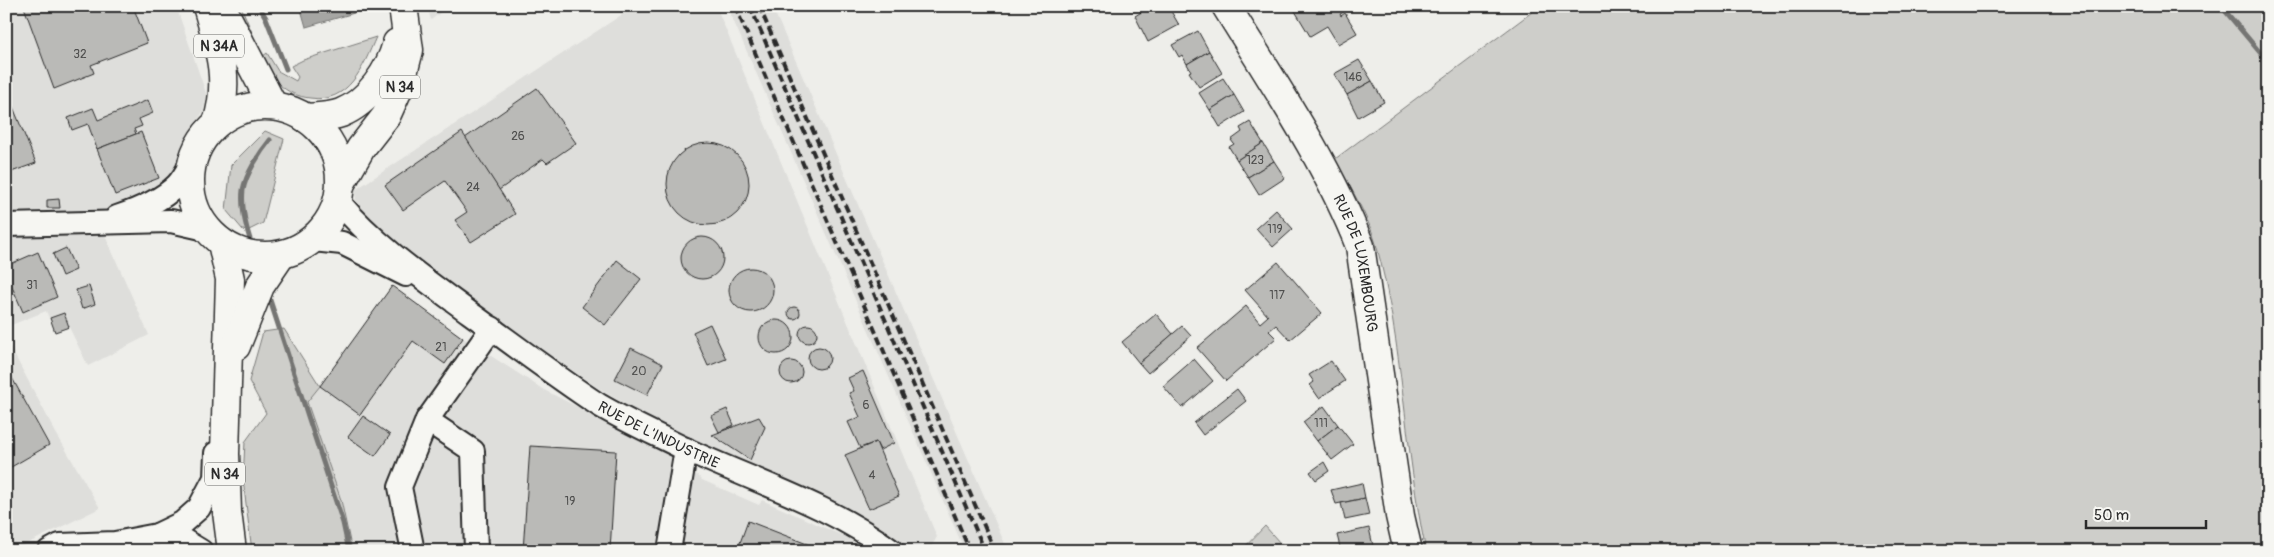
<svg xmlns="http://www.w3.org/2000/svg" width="2274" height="557" viewBox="0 0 2274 557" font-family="Pangolin,sans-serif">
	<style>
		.built { fill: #dededb }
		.green { fill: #cececa; stroke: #7c7c7a }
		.water { fill: #a6a6a3; stroke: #757573 }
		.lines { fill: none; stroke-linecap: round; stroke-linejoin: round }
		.stream { stroke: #757573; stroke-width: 5 }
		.building { fill: #babab7; stroke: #2b2b2b }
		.minor-casing { stroke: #2b2b2b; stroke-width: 26 }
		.major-casing { stroke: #2b2b2b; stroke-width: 31 }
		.minor { stroke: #f6f6f2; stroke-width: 22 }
		.major { stroke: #f6f6f2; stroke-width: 28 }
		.rail { stroke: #2b2b2b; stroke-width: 4; stroke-dasharray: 8 4; stroke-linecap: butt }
		.labels { text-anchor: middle; stroke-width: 4; stroke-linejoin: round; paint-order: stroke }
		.number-label { font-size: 12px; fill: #4f4f4e }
		.shield { fill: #f6f6f2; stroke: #686867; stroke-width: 1 }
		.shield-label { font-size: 14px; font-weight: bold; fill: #2b2b2b }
		.street-label { font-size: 15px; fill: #2b2b2b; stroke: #f6f6f2 }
	</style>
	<rect width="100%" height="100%" fill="#eeeeea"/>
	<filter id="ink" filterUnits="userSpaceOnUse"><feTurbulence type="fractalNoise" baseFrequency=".02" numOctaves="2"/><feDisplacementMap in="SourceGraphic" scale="10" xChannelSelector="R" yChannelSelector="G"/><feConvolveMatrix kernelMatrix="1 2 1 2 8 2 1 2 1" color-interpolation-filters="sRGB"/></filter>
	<g filter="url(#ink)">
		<!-- built -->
		<g class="built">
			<polygon points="6,6 176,6 207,96 203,112 188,134 178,155 178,184 99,222 149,335 88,366 69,327 55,332 46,311 6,327"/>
			<polygon points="427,6 449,6 431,20"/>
			<polygon points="635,6 716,6 937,537 931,547 923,551 906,549 870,523 841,508 641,414 595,386 472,301 419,262 361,214 356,204 355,190"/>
			<polygon points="727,6 772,6 1008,551 965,551"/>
			<polygon points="392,286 463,338 544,390 684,461 702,480 759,505 762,500 848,538 869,551 352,551 341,500 307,402"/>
			<polygon points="6,339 56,433 100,508 12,551 6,551"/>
		</g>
		<!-- green -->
		<g class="green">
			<path d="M 229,6 L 241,6 L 262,57 L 267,53 L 278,71 L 296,81 L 298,77 L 291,66 L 303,60 L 376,37 C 363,67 349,104 310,98 C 299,97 287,92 279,84 C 259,65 244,30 229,6 Z"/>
			<path d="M 1540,6 L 2268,6 L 2268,551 L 1426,551 C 1404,450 1404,344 1376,244 C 1368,215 1349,186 1335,159 Z"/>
			<polygon points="265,131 284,139 263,223 247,231 243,230 226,210 231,165"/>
			<polygon points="284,329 320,386 307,402 341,500 352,551 252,551 243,480 245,442 266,413 249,381 263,332"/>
			<polygon points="1265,526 1287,551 1241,551"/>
		</g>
		<!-- water -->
		<polygon class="water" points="300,6 352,6 354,13 306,27"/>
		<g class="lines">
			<!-- stream -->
			<g class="stream">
				<polyline points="259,6 266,18 286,69"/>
				<polyline points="2221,6 2268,62"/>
				<path d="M 260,269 C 252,246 240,215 243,190 C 246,174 260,152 270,140"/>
				<polyline points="268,294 343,523 349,551"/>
			</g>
		</g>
		<!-- building -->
		<g class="building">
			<polygon points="27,6 133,6 147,43 91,65 94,73 54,89 24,7"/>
			<polygon points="1151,6 1168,6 1179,25 1148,42 1135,16"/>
			<polygon points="1292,6 1348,6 1349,9 1340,14 1341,16 1345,13 1357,33 1338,44 1327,26 1310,36"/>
			<polygon points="1198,31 1209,51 1187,64 1182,55 1179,57 1172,45"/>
			<polygon points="1209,51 1222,73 1199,87 1189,72 1191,71 1187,64"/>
			<polygon points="1359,60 1372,81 1347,95 1334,74"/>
			<polygon points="1223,78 1234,95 1210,110 1199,93"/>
			<polygon points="1372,81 1384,102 1358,117 1347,95"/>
			<polygon points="537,88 576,143 547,163 543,159 499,190 465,138"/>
			<polygon points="6,90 36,163 6,174"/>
			<polygon points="1234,95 1244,112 1220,127 1210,110"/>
			<polygon points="148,100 153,113 139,119 142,126 134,129 136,134 97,149 88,124 72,130 68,118 93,108 98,120"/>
			<polygon points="1250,122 1263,143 1237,160 1229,147 1234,144 1231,140 1242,132 1240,128"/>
			<polygon points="141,132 159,178 115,195 97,149"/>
			<polygon points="462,132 515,214 471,242 455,220 467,212 445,181 403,210 385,185"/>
			<circle cx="708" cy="184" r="41"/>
			<polygon points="1263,143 1274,161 1248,177 1237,160"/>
			<polygon points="1274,161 1285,178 1259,195 1248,177"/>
			<polygon points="59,199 60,208 47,208 47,200"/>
			<polygon points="1276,210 1293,229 1273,247 1256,228"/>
			<circle cx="702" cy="258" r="21"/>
			<polygon points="66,248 76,270 62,276 53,254"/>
			<polygon points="38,252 57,297 23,312 6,273 6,266"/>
			<polygon points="617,260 641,279 605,325 582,307"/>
			<polygon points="1278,262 1322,313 1290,340 1276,325 1269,331 1276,338 1226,381 1197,348 1246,306 1260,323 1268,316 1245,290"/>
			<circle cx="751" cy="290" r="22"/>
			<polygon points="89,286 95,304 82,309 76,290"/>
			<polygon points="392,286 463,338 445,364 413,341 360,415 320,386"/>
			<circle cx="794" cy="313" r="6"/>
			<polygon points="64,313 69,327 55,332 50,318"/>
			<polygon points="1156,314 1173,334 1139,363 1122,342"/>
			<circle cx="776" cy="337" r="17"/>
			<polygon points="710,324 726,359 708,366 693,332"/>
			<circle cx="808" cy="334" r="9"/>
			<polygon points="1182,326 1191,336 1148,373 1139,363"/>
			<circle cx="819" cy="358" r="11"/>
			<polygon points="631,348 663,364 647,395 615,379"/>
			<polygon points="1194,359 1213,381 1182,408 1163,386"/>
			<polygon points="1331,361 1345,381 1319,398 1310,385 1314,382 1309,375"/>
			<circle cx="791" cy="372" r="11"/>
			<polygon points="6,367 49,445 6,470"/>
			<polygon points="863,371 894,443 880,450 876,442 860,448 848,422 860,417 849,393 854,391 848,378"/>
			<polygon points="1237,389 1246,401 1203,435 1194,423"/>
			<polygon points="1324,406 1338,425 1317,441 1303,422"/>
			<polygon points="727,409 734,425 719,432 711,416"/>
			<polygon points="363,416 390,435 375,456 348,437"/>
			<polygon points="759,417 765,427 750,460 712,435"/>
			<polygon points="1338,425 1353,444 1332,460 1317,441"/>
			<polygon points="876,442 899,496 869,509 845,455"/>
			<polygon points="530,446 616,451 610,551 523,551"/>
			<polygon points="1324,462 1329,471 1316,480 1310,472"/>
			<polygon points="1362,483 1365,498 1336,504 1331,490"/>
			<polygon points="1365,498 1369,515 1345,520 1341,503"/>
			<polygon points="748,521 825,551 737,551"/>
			<polygon points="1369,528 1373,546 1341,551 1337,535"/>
			<polygon points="1373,546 1374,551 1349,551"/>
		</g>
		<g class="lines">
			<!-- minor casing -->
			<g class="minor-casing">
				<g id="minor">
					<path id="s1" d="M 338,201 C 375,245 424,279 470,313 C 513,344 555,376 599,405 C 626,421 655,434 683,448 C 753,481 829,504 892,551"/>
					<path d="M 117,217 C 138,210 161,201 177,185 C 183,179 188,169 192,162"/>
					<polyline points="6,225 171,221 206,229"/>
					<polyline points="313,240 342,243 406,275"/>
					<polyline points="427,420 473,451 476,551"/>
					<polyline points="157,535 183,540 201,551"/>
					<polyline points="49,551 60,545 115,543 157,535 182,523 199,508 215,478 216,453"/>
					<polyline points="413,551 400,487 427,420 492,328"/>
					<polyline points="669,551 686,449"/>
				</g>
			</g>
			<!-- major casing -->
			<g class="major-casing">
				<g id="major">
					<path d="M 207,6 C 219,47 231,80 217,123"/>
					<polyline points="221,6 273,106"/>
					<path id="s2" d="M 1226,6 C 1274,84 1326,160 1360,246 L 1400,516 L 1408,551"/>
					<circle cx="265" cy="181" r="75"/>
					<path d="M 306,118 C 317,117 331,117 341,113 C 368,102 390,71 397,43"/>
					<polyline points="341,183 361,148 386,116 400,85 409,50 403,6"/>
					<polyline points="222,243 230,279 225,454 227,512 232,551"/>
					<polyline points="236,346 260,286 281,255"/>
				</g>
			</g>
			<!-- minor -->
			<use href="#minor" class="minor"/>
			<!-- major -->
			<use href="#major" class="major"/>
			<!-- rail -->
			<g class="rail">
				<polyline points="735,6 970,551"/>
				<polyline points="750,6 985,551"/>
				<polyline points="759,6 995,551"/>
			</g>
		</g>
	</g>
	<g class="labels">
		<!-- number labels -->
		<g class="number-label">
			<text x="80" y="58">32</text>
			<text x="1353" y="81">146</text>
			<text x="518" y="140">26</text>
			<text x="1255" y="164">123</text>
			<text x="473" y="191">24</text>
			<text x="1275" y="233">119</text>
			<text x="32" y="289">31</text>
			<text x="1277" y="299">117</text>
			<text x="441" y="351">21</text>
			<text x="639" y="375">20</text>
			<text x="866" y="409">6</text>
			<text x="1321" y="427">111</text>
			<text x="872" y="479">4</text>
			<text x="570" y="505">19</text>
		</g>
		<!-- shield labels -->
		<g class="shield">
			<rect x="194" y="34.5" width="50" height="23" rx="4"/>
			<rect x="380" y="75.5" width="40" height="23" rx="4"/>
			<rect x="205" y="462.5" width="40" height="23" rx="4"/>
		</g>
		<g class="shield-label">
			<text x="219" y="51">N 34A</text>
			<text x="400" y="92">N 34</text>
			<text x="225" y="479">N 34</text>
		</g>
		<!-- street labels -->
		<g class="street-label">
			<text dy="5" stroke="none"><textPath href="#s2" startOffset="291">RUE DE LUXEMBOURG</textPath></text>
			<text dy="5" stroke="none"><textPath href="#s1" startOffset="399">RUE DE L'INDUSTRIE</textPath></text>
		</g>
	</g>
	<!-- margin -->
	<rect width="2274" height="557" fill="none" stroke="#f6f6f2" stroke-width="25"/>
	<rect x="12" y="12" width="2249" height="532" fill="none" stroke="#2b2b2b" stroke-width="2" filter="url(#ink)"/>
	<!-- scale -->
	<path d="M2086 520v8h120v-8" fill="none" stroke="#2b2b2b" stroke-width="2.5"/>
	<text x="2094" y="520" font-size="15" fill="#2b2b2b" stroke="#f6f6f2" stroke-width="4" paint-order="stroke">50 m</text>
</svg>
